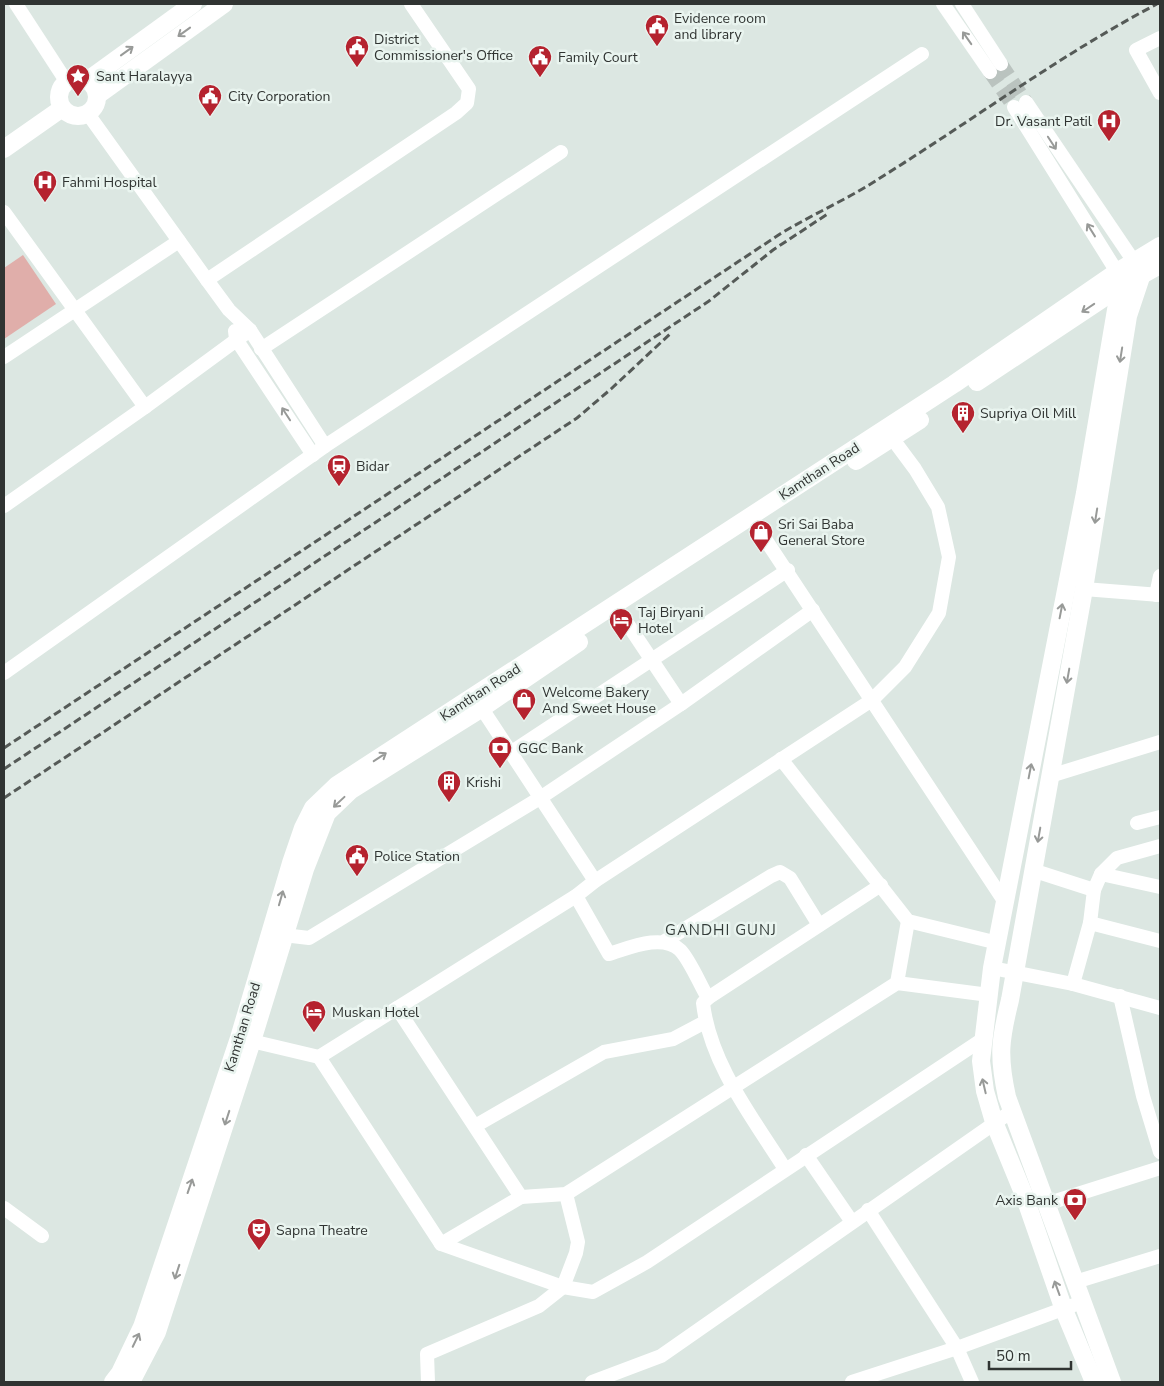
<svg xmlns="http://www.w3.org/2000/svg" width="1164" height="1386" viewBox="0 0 1164 1386" font-family="'Nunito Sans',sans-serif">
	<style>
		.green { fill: #e0aeaa }
		.lines { fill: none; stroke-linecap: round; stroke-linejoin: round }
		.minor-tunnel { stroke: #bac3bf; stroke-width: 14; stroke-dasharray: 14 7; stroke-linecap: butt }
		.minor { stroke: #fff; stroke-width: 14 }
		.major { stroke: #fff; stroke-width: 18 }
		.rail { stroke: #555a57; stroke-width: 3; stroke-dasharray: 8 4; stroke-linecap: butt }
		.oneway { stroke: #989a98 }
		.labels { text-anchor: middle; stroke-width: 5; stroke-linejoin: round; paint-order: stroke }
		.poi-label { font-size: 14px; fill: #303432; stroke: #e9f4ef; text-anchor: start }
		.street-label { font-size: 14px; fill: #303432; stroke: #e9f4ef }
		.neighbourhood-label { font-size: 15px; letter-spacing: 1px; fill: #343c39; stroke: #e9f4ef }
	</style>
	<rect width="100%" height="100%" fill="#dce7e2"/>
	<!-- green -->
	<polygon class="green" points="23,255 56,304 4,339 4,268"/>
	<g class="lines">
		<!-- minor-tunnel -->
		<g class="minor-tunnel">
			<polyline points="1001,64 1026,102"/>
			<polyline points="990,72 1014,107"/>
		</g>
		<!-- minor -->
		<g class="minor">
			<polyline points="16,4 66,81"/>
			<polyline points="943,4 990,72"/>
			<polyline points="962,4 1001,64"/>
			<polyline points="1160,38 1136,50 1160,93"/>
			<polyline points="1026,102 1139,269"/>
			<polyline points="1014,107 1117,272"/>
			<polyline points="88,114 207,280 229,310 250,330 325,446"/>
			<polyline points="4,212 145,407"/>
			<polyline points="207,280 456,113 467,103 469,89 411,4"/>
			<polyline points="235,331 236,339 313,455"/>
			<polyline points="261,349 561,152"/>
			<polyline points="4,357 179,241"/>
			<polyline points="4,506 145,407 250,330"/>
			<polyline points="750,516 1006,904"/>
			<polyline points="1084,589 1160,595"/>
			<polyline points="1156,595 1160,576"/>
			<polyline points="621,614 681,704"/>
			<polyline points="4,673 325,446 922,54"/>
			<polyline points="477,701 595,881"/>
			<polyline points="510,753 788,570"/>
			<polyline points="781,759 908,921 998,943"/>
			<polyline points="1050,776 1160,742"/>
			<polyline points="1137,823 1160,817"/>
			<polyline points="1032,870 1094,890"/>
			<polyline points="1101,874 1160,887"/>
			<path d="M 576,896 L 609,954 C 629,948 662,933 680,950 C 690,960 700,985 708,998 L 703,1003 C 710,1064 753,1118 785,1169"/>
			<polyline points="1090,923 1160,941"/>
			<polyline points="275,934 309,938 540,798 681,704 813,610"/>
			<polyline points="665,941 771,876 780,872 790,878 819,925"/>
			<polyline points="992,968 1073,984 1160,1008"/>
			<polyline points="897,983 908,921"/>
			<polyline points="1073,984 1090,923 1094,890 1101,874 1117,858 1160,846"/>
			<polyline points="1120,996 1143,1096 1160,1152"/>
			<polyline points="708,998 881,885"/>
			<polyline points="397,1008 521,1197 566,1194 897,983 989,995"/>
			<polyline points="243,1039 319,1057 576,896 595,881 872,700 905,667 939,613 949,557 938,507 915,469 886,430"/>
			<polyline points="319,1057 441,1244 563,1287 593,1292 647,1262 983,1039"/>
			<polyline points="475,1126 604,1052 673,1039 705,1022"/>
			<polyline points="806,1155 852,1222"/>
			<polyline points="1046,1204 1160,1168"/>
			<polyline points="4,1208 42,1236"/>
			<polyline points="868,1210 957,1348 972,1382"/>
			<polyline points="441,1244 521,1197"/>
			<polyline points="1075,1282 1160,1256"/>
			<polyline points="428,1382 427,1354 539,1306 563,1287 576,1253 578,1242 566,1194"/>
			<polyline points="592,1382 661,1356 1012,1111"/>
			<polyline points="852,1382 957,1348 1082,1302"/>
		</g>
		<!-- major -->
		<g class="major">
			<circle cx="78" cy="97" r="19"/>
			<polyline points="88,80 193,4"/>
			<polyline points="98,95 224,4"/>
			<polyline points="4,149 61,109"/>
			<polyline points="977,382 1120,287 1160,265"/>
			<polyline points="856,461 920,420"/>
			<polyline points="113,1382 120,1373 142,1327 239,1038 291,863 303,828 313,808 337,785 954,384 1117,272 1160,246"/>
			<polyline points="131,1382 157,1332 252,1041 305,869 327,813 351,790 482,708 579,642"/>
			<polyline points="1094,1382 1064,1310 1024,1195 994,1122 985,1091 981,1061 992,968 1085,493 1117,304 1119,279"/>
			<path d="M 1112,1382 L 1007,1097 C 998,1056 1000,1040 1010,1000 L 1084,589 L 1128,316 L 1142,274"/>
		</g>
		<!-- rail -->
		<g class="rail">
			<path d="M 4,748 L 780,234 C 813,214 848,199 880,178 C 973,120 1060,55 1157,4"/>
			<polyline points="4,769 709,301 773,250 829,213"/>
			<polyline points="4,798 577,418 611,389 671,333"/>
		</g>
	</g>
	<!-- one-way arrows -->
	<defs><path id="oneway-shaft" d="M-6 0H5M1.5-3L5.5 0L1.5 3" fill="none" stroke-width="1.6" stroke-linecap="round" stroke-linejoin="round" transform="scale(1.25)"/></defs>
	<g class="oneway">
		<use href="#oneway-shaft" transform="translate(184 32) rotate(144)"/>
		<use href="#oneway-shaft" transform="translate(967 38) rotate(-125)"/>
		<use href="#oneway-shaft" transform="translate(127 51) rotate(-36)"/>
		<use href="#oneway-shaft" transform="translate(1052 143) rotate(57)"/>
		<use href="#oneway-shaft" transform="translate(1091 230) rotate(-122)"/>
		<use href="#oneway-shaft" transform="translate(1088 308) rotate(146)"/>
		<use href="#oneway-shaft" transform="translate(1121 355) rotate(99)"/>
		<use href="#oneway-shaft" transform="translate(286 414) rotate(-123)"/>
		<use href="#oneway-shaft" transform="translate(1096 516) rotate(99)"/>
		<use href="#oneway-shaft" transform="translate(1061 611) rotate(-79)"/>
		<use href="#oneway-shaft" transform="translate(1068 676) rotate(100)"/>
		<use href="#oneway-shaft" transform="translate(380 757) rotate(-33)"/>
		<use href="#oneway-shaft" transform="translate(1030 771) rotate(-79)"/>
		<use href="#oneway-shaft" transform="translate(339 802) rotate(137)"/>
		<use href="#oneway-shaft" transform="translate(1039 835) rotate(100)"/>
		<use href="#oneway-shaft" transform="translate(281 898) rotate(-74)"/>
		<use href="#oneway-shaft" transform="translate(984 1086) rotate(-103)"/>
		<use href="#oneway-shaft" transform="translate(227 1118) rotate(108)"/>
		<use href="#oneway-shaft" transform="translate(190 1186) rotate(-71)"/>
		<use href="#oneway-shaft" transform="translate(177 1272) rotate(108)"/>
		<use href="#oneway-shaft" transform="translate(1057 1288) rotate(-110)"/>
		<use href="#oneway-shaft" transform="translate(136 1340) rotate(-64)"/>
	</g>
	<!-- icons -->
	<defs>
		<g id="civic-pin" transform="scale(1.25)"><path d="M0 17L-7.5 6A9.5 9.5 0 1 1 7.5 6Z" fill="#b5232f" stroke="#e9f4ef"/><path d="M-.6-6.5H3V-4.5H.6V-3L4-1V1h2V6H-6V1h2V-1L-.6-3ZM-1.2 2.5V6h2.4V2.5Z" fill="#fff"/></g>
		<g id="sight-pin" transform="scale(1.25)"><path d="M0 17L-7.5 6A9.5 9.5 0 1 1 7.5 6Z" fill="#b5232f" stroke="#e9f4ef"/><path d="M0-6L1.8-2.2L6-1.7L2.9 1.2L3.7 5.4L0 3.3L-3.7 5.4L-2.9 1.2L-6-1.7L-1.8-2.2Z" fill="#fff"/></g>
		<g id="hospital-pin" transform="scale(1.25)"><path d="M0 17L-7.5 6A9.5 9.5 0 1 1 7.5 6Z" fill="#b5232f" stroke="#e9f4ef"/><path d="M-5-5h3v3.5h4V-5h3V5h-3V1.5h-4V5h-3Z" fill="#fff"/></g>
		<g id="building-pin" transform="scale(1.25)"><path d="M0 17L-7.5 6A9.5 9.5 0 1 1 7.5 6Z" fill="#b5232f" stroke="#e9f4ef"/><path d="M-4-6H4V6H1V3H-1V6H-4ZM-2.5-4.3h1.7v1.8h-1.7ZM.8-4.3h1.7v1.8H.8ZM-2.5-1h1.7V.8h-1.7ZM.8-1h1.7V.8H.8Z" fill="#fff"/></g>
		<g id="station-pin" transform="scale(1.25)"><path d="M0 17L-7.5 6A9.5 9.5 0 1 1 7.5 6Z" fill="#b5232f" stroke="#e9f4ef"/><path d="M-3-6H3Q5-6 5-4V2Q5 4 3 4L4.5 6H3L1.5 4h-3L-3 6H-4.5L-3 4Q-5 4-5 2V-4Q-5-6-3-6ZM-3.5-4v3h7v-3ZM-3.5 1v1.5H-2V1ZM2 1v1.5H3.5V1Z" fill="#fff"/></g>
		<g id="shop-pin" transform="scale(1.25)"><path d="M0 17L-7.5 6A9.5 9.5 0 1 1 7.5 6Z" fill="#b5232f" stroke="#e9f4ef"/><path d="M-5-2.5h2.3a2.7 3.5 0 0 1 5.4 0H5L5.5 6h-11ZM-1.5-2.5h3a1.5 2.3 0 0 0-3 0Z" fill="#fff"/></g>
		<g id="hotel-pin" transform="scale(1.25)"><path d="M0 17L-7.5 6A9.5 9.5 0 1 1 7.5 6Z" fill="#b5232f" stroke="#e9f4ef"/><path d="M-6-4.5h1.5V1H6V5H4.5V3h-9V5H-6ZM-4 0a1.8 1.8 0 1 1 3.6 0ZM.5 0V-2.5h3Q6-2.5 6 0Z" fill="#fff"/></g>
		<g id="bank-pin" transform="scale(1.25)"><path d="M0 17L-7.5 6A9.5 9.5 0 1 1 7.5 6Z" fill="#b5232f" stroke="#e9f4ef"/><path d="M-6-4H6V4H-6ZM0-2.3a2.3 2.3 0 1 0 0 4.6a2.3 2.3 0 1 0 0-4.6Z" fill="#fff"/></g>
		<g id="theatre-pin" transform="scale(1.25)"><path d="M0 17L-7.5 6A9.5 9.5 0 1 1 7.5 6Z" fill="#b5232f" stroke="#e9f4ef"/><path d="M-5-5.5Q0-4 5-5.5V0Q5 5 0 6Q-5 5-5 0ZM-3.3-2.5H-1v1.5H-3.3ZM1-2.5H3.3v1.5H1ZM-2.8 1Q0 5.5 2.8 1Z" fill="#fff"/></g>
	</defs>
	<g fill-rule="evenodd">
		<use href="#civic-pin" x="657" y="26"/>
		<use href="#civic-pin" x="357" y="47"/>
		<use href="#civic-pin" x="540" y="57"/>
		<use href="#sight-pin" x="78" y="76"/>
		<use href="#civic-pin" x="210" y="96"/>
		<use href="#hospital-pin" x="1109" y="121"/>
		<use href="#hospital-pin" x="45" y="182"/>
		<use href="#building-pin" x="963" y="413"/>
		<use href="#station-pin" x="339" y="466"/>
		<use href="#shop-pin" x="761" y="532"/>
		<use href="#hotel-pin" x="621" y="620"/>
		<use href="#shop-pin" x="524" y="700"/>
		<use href="#bank-pin" x="500" y="748"/>
		<use href="#building-pin" x="449" y="782"/>
		<use href="#civic-pin" x="357" y="856"/>
		<use href="#hotel-pin" x="314" y="1012"/>
		<use href="#bank-pin" x="1075" y="1200"/>
		<use href="#theatre-pin" x="259" y="1230"/>
	</g>
	<g class="labels">
		<!-- poi labels -->
		<g class="poi-label">
			<text x="674" y="23">Evidence room<tspan x="674" dy="16">and library</tspan></text>
			<text x="374" y="44">District<tspan x="374" dy="16">Commissioner's Office</tspan></text>
			<text x="558" y="62">Family Court</text>
			<text x="96" y="81">Sant Haralayya</text>
			<text x="228" y="101">City Corporation</text>
			<text x="1092" y="126" text-anchor="end">Dr. Vasant Patil</text>
			<text x="62" y="187">Fahmi Hospital</text>
			<text x="980" y="418">Supriya Oil Mill</text>
			<text x="356" y="471">Bidar</text>
			<text x="778" y="529">Sri Sai Baba<tspan x="778" dy="16">General Store</tspan></text>
			<text x="638" y="617">Taj Biryani<tspan x="638" dy="16">Hotel</tspan></text>
			<text x="542" y="697">Welcome Bakery<tspan x="542" dy="16">And Sweet House</tspan></text>
			<text x="518" y="753">GGC Bank</text>
			<text x="466" y="787">Krishi</text>
			<text x="374" y="861">Police Station</text>
			<text x="332" y="1017">Muskan Hotel</text>
			<text x="1058" y="1205" text-anchor="end">Axis Bank</text>
			<text x="276" y="1235">Sapna Theatre</text>
		</g>
		<!-- street labels -->
		<g class="street-label">
			<text transform="translate(819 471) rotate(-33)" y="5">Kamthan Road</text>
			<text transform="translate(480 692) rotate(-33)" y="5">Kamthan Road</text>
			<text transform="translate(242 1027) rotate(-73)" y="5">Kamthan Road</text>
		</g>
		<!-- neighbourhood labels -->
		<g class="neighbourhood-label">
			<text x="721" y="935">GANDHI GUNJ</text>
		</g>
	</g>
	<!-- border -->
	<rect width="1164" height="1386" fill="none" stroke="#303432" stroke-width="10"/>
	<!-- scale -->
	<path d="M989 1361v8h82v-8" fill="none" stroke="#303432" stroke-width="2.5"/>
	<text x="996" y="1361" font-size="15" fill="#303432" stroke="#e9f4ef" stroke-width="4" paint-order="stroke">50 m</text>
</svg>
